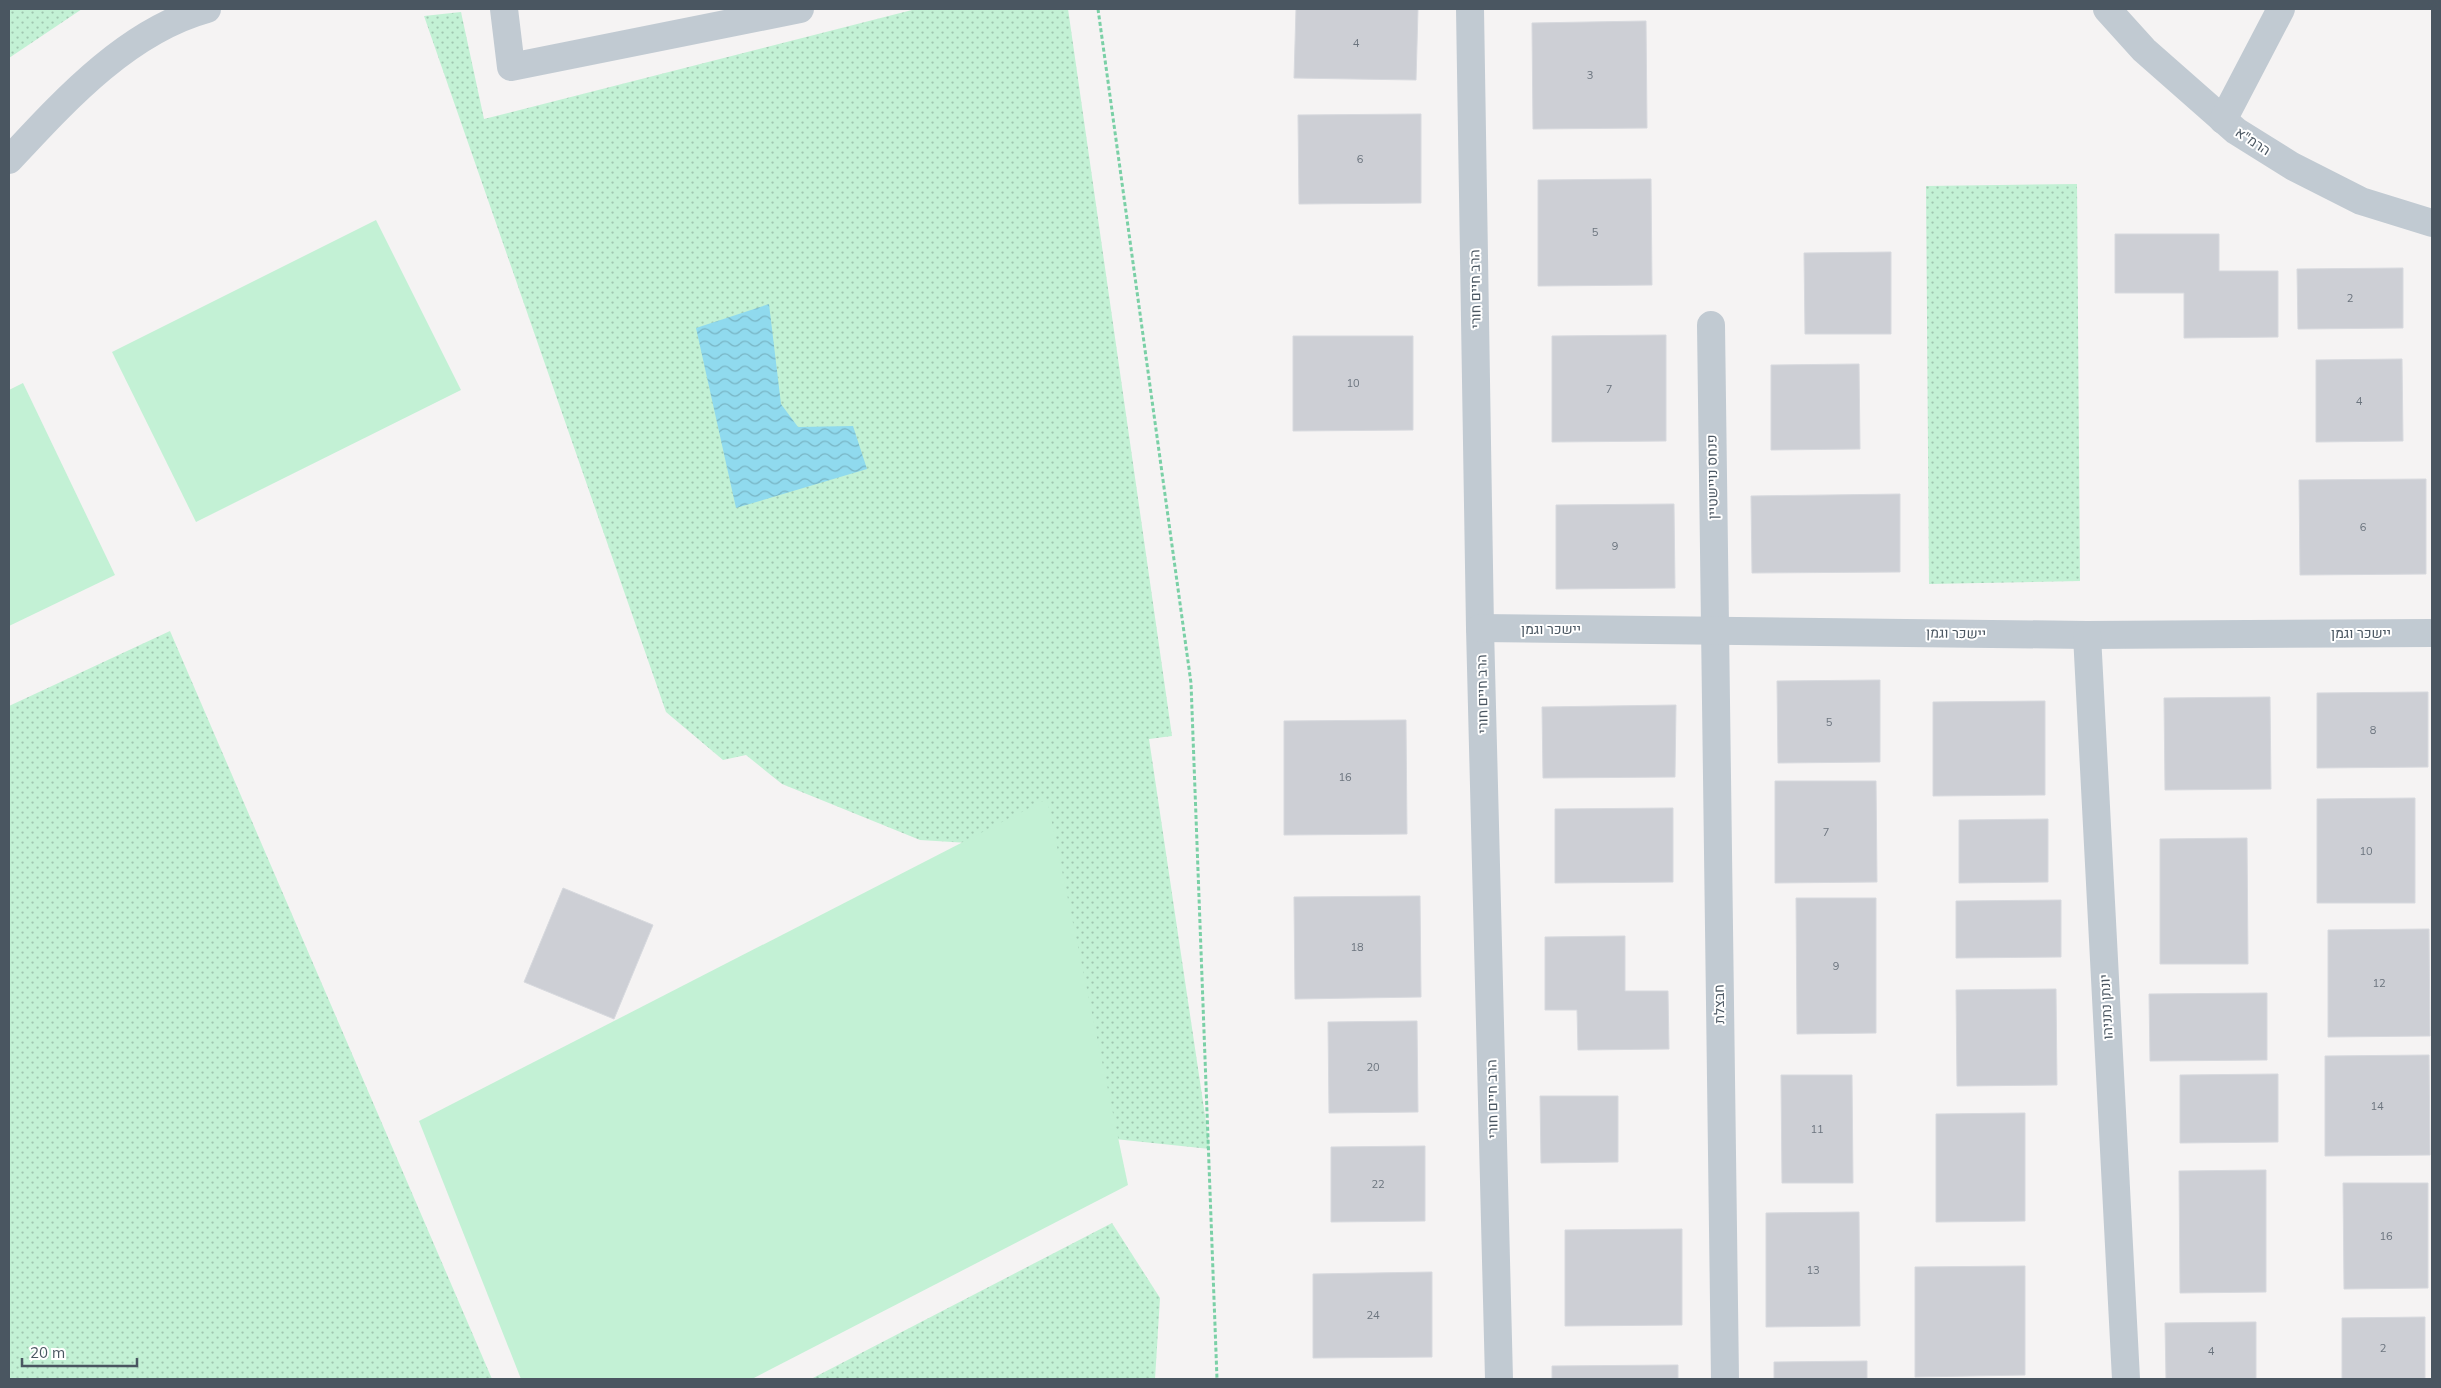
<svg xmlns="http://www.w3.org/2000/svg" width="2441" height="1388" viewBox="0 0 2441 1388" font-family="Mulish,Heebo,sans-serif">
	<style>
		.grass { fill: url(#grass-dots) }
		.garden { fill: #c3f1d5 }
		.water { fill: url(#water-waves) }
		.building { fill: #cdcfd5; stroke: #d7d9de }
		.lines { fill: none; stroke-linecap: round; stroke-linejoin: round }
		.path { stroke: #7ad0a6; stroke-width: 3; stroke-dasharray: 4 2.5; stroke-linecap: butt }
		.minor { stroke: #c1cad2; stroke-width: 28 }
		.labels { text-anchor: middle; stroke-width: 4; stroke-linejoin: round; paint-order: stroke }
		.number-label { font-size: 11px; fill: #6b747e }
		.street-label { font-size: 14px; fill: #4a5661; stroke: #fff }
	</style>
	<defs>
		<pattern id="grass-dots" width="8" height="8" patternUnits="userSpaceOnUse" patternTransform="scale(1.25)"><rect width="8" height="8" fill="#c3f1d5"/><path d="M2 2h.1M6 6h.1" fill="none" stroke="#a0c6b0" stroke-width="1.8" stroke-linecap="round"/></pattern>
		<pattern id="water-waves" width="16" height="10" patternUnits="userSpaceOnUse" patternTransform="scale(1.25)"><rect width="16" height="10" fill="#90daee"/><path d="M0 5q4-4 8 0t8 0" fill="none" stroke="#78b4c4"/></pattern>
	</defs>
	<rect width="100%" height="100%" fill="#f5f3f3"/>
	<!-- grass -->
	<g class="grass">
		<polygon points="9,9 82,9 9,58"/>
		<polygon points="916,9 1068,9 1172,736 1149,739 1210,1149 1048,1132 1016,846 920,840 782,784 746,755 723,760 666,712 424,16 461,12 484,119"/>
		<polygon points="2077,184 2080,581 1929,584 1926,186"/>
		<polygon points="170,631 492,1379 9,1379 9,706"/>
		<polygon points="1112,1223 1160,1298 1155,1379 811,1379"/>
	</g>
	<!-- garden -->
	<g class="garden">
		<polygon points="376,220 461,390 196,522 112,352"/>
		<polygon points="23,383 115,575 9,626 9,390"/>
		<polygon points="1047,799 1128,1185 752,1379 521,1379 419,1121"/>
	</g>
	<!-- water -->
	<polygon class="water" points="769,304 781,404 798,427 853,426 867,469 736,508 696,328"/>
	<!-- building -->
	<g class="building">
		<polygon points="1296,9 1418,9 1416,80 1294,78"/>
		<polygon points="1646,21 1647,128 1533,129 1532,23"/>
		<polygon points="1421,114 1421,203 1299,204 1298,115"/>
		<polygon points="1651,179 1652,285 1538,286 1538,180"/>
		<polygon points="2115,234 2219,234 2219,271 2278,271 2278,337 2184,338 2184,293 2115,293"/>
		<polygon points="1891,252 1891,334 1805,334 1804,253"/>
		<polygon points="2403,268 2403,328 2298,329 2297,269"/>
		<polygon points="1666,335 1666,441 1552,442 1552,336"/>
		<polygon points="1293,336 1413,336 1413,430 1293,431"/>
		<polygon points="2402,359 2403,441 2316,442 2316,360"/>
		<polygon points="1859,364 1860,449 1771,450 1771,365"/>
		<polygon points="2426,479 2426,574 2300,575 2299,480"/>
		<polygon points="1900,494 1900,572 1752,573 1751,496"/>
		<polygon points="1674,504 1675,588 1556,589 1556,505"/>
		<polygon points="1880,680 1880,762 1778,763 1777,681"/>
		<polygon points="2428,692 2428,767 2317,768 2317,693"/>
		<polygon points="2270,697 2271,789 2165,790 2164,698"/>
		<polygon points="2045,701 2045,795 1933,796 1933,702"/>
		<polygon points="1676,705 1675,777 1543,778 1542,707"/>
		<polygon points="1406,720 1407,834 1284,835 1284,721"/>
		<polygon points="1775,781 1876,781 1877,882 1775,883"/>
		<polygon points="2415,798 2415,903 2317,903 2317,799"/>
		<polygon points="1673,808 1673,882 1555,883 1555,809"/>
		<polygon points="2048,819 2048,882 1959,883 1959,820"/>
		<polygon points="2247,838 2248,964 2160,964 2160,839"/>
		<polygon points="563,888 653,925 614,1019 524,982"/>
		<polygon points="1420,896 1421,997 1295,999 1294,897"/>
		<polygon points="1796,898 1876,898 1876,1033 1797,1034"/>
		<polygon points="2061,900 2061,957 1956,958 1956,901"/>
		<polygon points="2429,929 2430,1036 2328,1037 2328,930"/>
		<polygon points="1625,936 1625,991 1668,991 1669,1049 1578,1050 1577,1010 1545,1010 1545,937"/>
		<polygon points="2056,989 2057,1085 1957,1086 1956,990"/>
		<polygon points="2267,993 2267,1060 2150,1061 2149,994"/>
		<polygon points="1417,1021 1418,1112 1329,1113 1328,1022"/>
		<polygon points="2429,1055 2430,1155 2325,1156 2325,1056"/>
		<polygon points="2278,1074 2278,1142 2180,1143 2180,1075"/>
		<polygon points="1781,1075 1852,1075 1853,1183 1782,1183"/>
		<polygon points="1540,1096 1618,1096 1618,1162 1541,1163"/>
		<polygon points="2025,1113 2025,1221 1936,1222 1936,1114"/>
		<polygon points="1425,1146 1425,1221 1331,1222 1331,1147"/>
		<polygon points="2266,1170 2266,1292 2180,1293 2179,1171"/>
		<polygon points="2343,1183 2428,1183 2428,1288 2344,1289"/>
		<polygon points="1859,1212 1860,1326 1766,1327 1766,1213"/>
		<polygon points="1682,1229 1682,1325 1565,1326 1565,1230"/>
		<polygon points="2025,1266 2025,1375 1915,1377 1915,1267"/>
		<polygon points="1432,1272 1432,1357 1313,1358 1313,1274"/>
		<polygon points="2425,1317 2425,1379 2342,1379 2342,1318"/>
		<polygon points="2256,1322 2256,1379 2166,1379 2165,1323"/>
		<polygon points="1867,1361 1867,1379 1774,1379 1774,1362"/>
		<polygon points="1678,1365 1678,1379 1552,1379 1552,1366"/>
	</g>
	<g class="lines">
		<!-- path -->
		<polyline class="path" points="1098,9 1191,683 1217,1379"/>
		<!-- minor -->
		<g class="minor">
			<polyline points="504,9 511,67 800,9"/>
			<polyline points="1470,9 1480,628 1499,1379"/>
			<polyline points="2107,9 2144,50 2236,131 2292,166 2361,201 2432,223"/>
			<polyline points="2223,120 2281,9"/>
			<path d="M 9,160 C 64,101 127,31 207,9"/>
			<polyline points="1711,325 1725,1379"/>
			<polyline points="1480,628 2087,635 2432,633"/>
			<polyline points="2087,635 2126,1379"/>
		</g>
	</g>
	<g class="labels">
		<!-- number labels -->
		<g class="number-label">
			<text x="1356" y="47">4</text>
			<text x="1590" y="79">3</text>
			<text x="1360" y="163">6</text>
			<text x="1595" y="236">5</text>
			<text x="2350" y="302">2</text>
			<text x="1353" y="387">10</text>
			<text x="1609" y="393">7</text>
			<text x="2359" y="405">4</text>
			<text x="2363" y="531">6</text>
			<text x="1615" y="550">9</text>
			<text x="1829" y="726">5</text>
			<text x="2373" y="734">8</text>
			<text x="1345" y="781">16</text>
			<text x="1826" y="836">7</text>
			<text x="2366" y="855">10</text>
			<text x="1357" y="951">18</text>
			<text x="1836" y="970">9</text>
			<text x="2379" y="987">12</text>
			<text x="1373" y="1071">20</text>
			<text x="2377" y="1110">14</text>
			<text x="1817" y="1133">11</text>
			<text x="1378" y="1188">22</text>
			<text x="2386" y="1240">16</text>
			<text x="1813" y="1274">13</text>
			<text x="1373" y="1319">24</text>
			<text x="2383" y="1352">2</text>
			<text x="2211" y="1355">4</text>
		</g>
		<!-- street labels -->
		<g class="street-label">
			<text transform="translate(2253 141) rotate(33)" y="5">הרמ"א</text>
			<text transform="translate(1475 289) rotate(-91)" y="5">הרב חיים חורי</text>
			<text transform="translate(1712 477) rotate(-91)" y="5">פנחס נויישטיין</text>
			<text x="1551" y="634">יישכר וגמן</text>
			<text transform="translate(1956 633) rotate(1)" y="5">יישכר וגמן</text>
			<text x="2361" y="638">יישכר וגמן</text>
			<text transform="translate(1482 694) rotate(-91)" y="5">הרב חיים חורי</text>
			<text transform="translate(1719 1004) rotate(-91)" y="5">חבצלת</text>
			<text transform="translate(2106 1007) rotate(-93)" y="5">יונתן נתניהו</text>
			<text transform="translate(1492 1099) rotate(-91)" y="5">הרב חיים חורי</text>
		</g>
	</g>
	<!-- border -->
	<rect width="2441" height="1388" fill="none" stroke="#4a5661" stroke-width="20"/>
	<!-- scale -->
	<path d="M22 1358v8h115v-8" fill="none" stroke="#4a5661" stroke-width="2.5"/>
	<text x="30" y="1358" font-size="15" fill="#4a5661" stroke="#ffffff" stroke-width="4" paint-order="stroke">20 m</text>
</svg>
